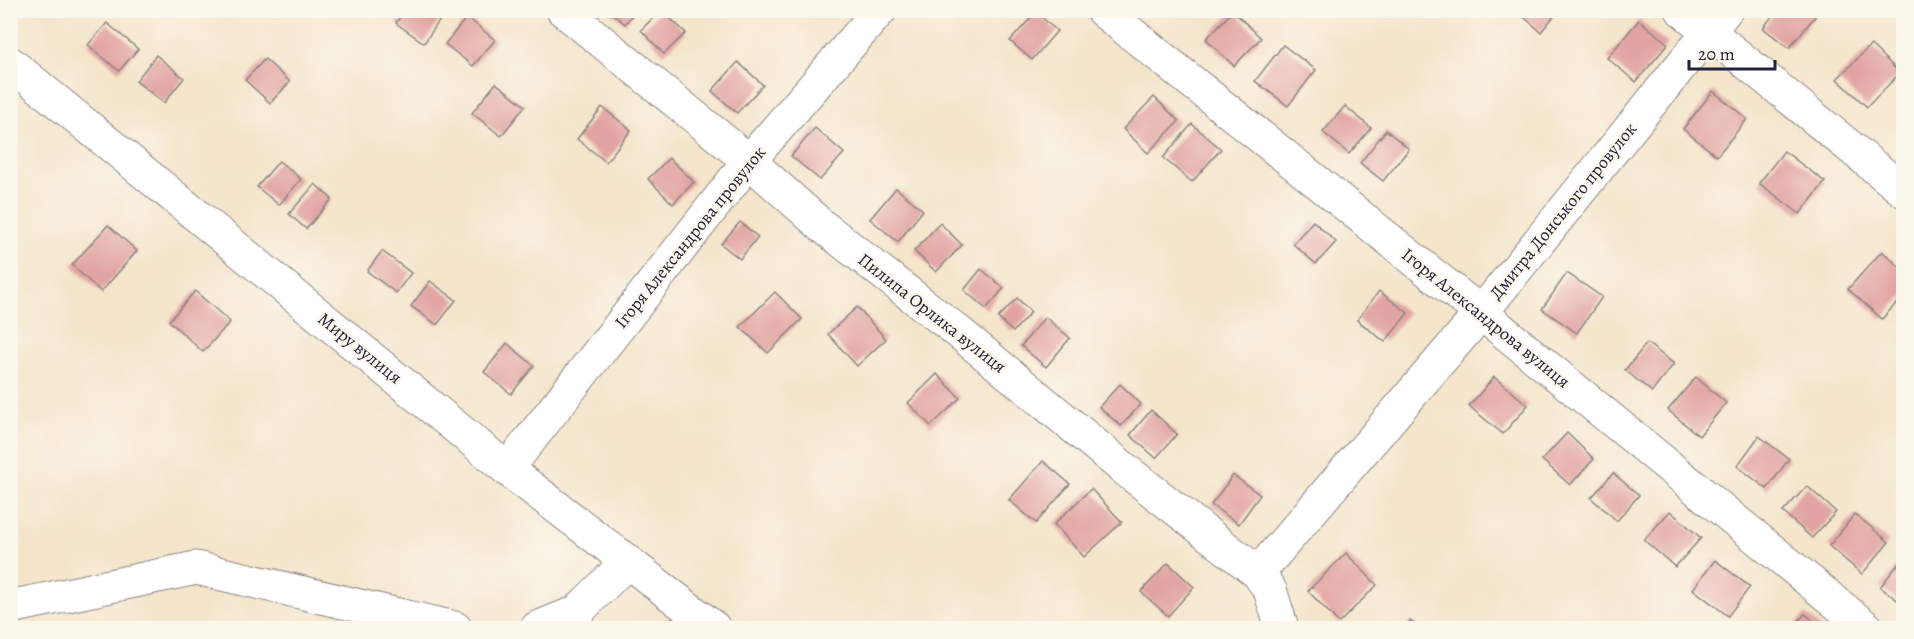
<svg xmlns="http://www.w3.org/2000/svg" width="1914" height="639" viewBox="0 0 1914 639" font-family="Alegreya,serif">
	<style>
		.building { fill: #e2a4a2 }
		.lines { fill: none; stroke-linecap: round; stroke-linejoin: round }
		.minor-casing { stroke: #8b8483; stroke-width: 35 }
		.minor { stroke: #fff; stroke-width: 33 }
		.labels { text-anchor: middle; stroke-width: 5; stroke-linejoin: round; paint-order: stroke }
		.street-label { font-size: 18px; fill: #22223b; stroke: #fbf7ec }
	</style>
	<rect width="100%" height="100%" fill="#fbf7ec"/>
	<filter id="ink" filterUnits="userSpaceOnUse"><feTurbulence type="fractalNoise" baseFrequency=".0167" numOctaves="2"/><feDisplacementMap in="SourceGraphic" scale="12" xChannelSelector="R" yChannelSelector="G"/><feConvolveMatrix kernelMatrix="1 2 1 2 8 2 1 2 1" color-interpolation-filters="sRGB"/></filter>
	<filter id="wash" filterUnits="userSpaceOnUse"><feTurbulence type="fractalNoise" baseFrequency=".008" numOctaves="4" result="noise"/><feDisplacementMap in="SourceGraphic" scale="24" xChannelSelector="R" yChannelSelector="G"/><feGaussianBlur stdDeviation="1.35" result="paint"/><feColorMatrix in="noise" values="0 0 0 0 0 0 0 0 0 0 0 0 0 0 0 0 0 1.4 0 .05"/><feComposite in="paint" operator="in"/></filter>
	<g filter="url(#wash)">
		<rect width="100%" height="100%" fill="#f4e5cb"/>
		<g id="blocks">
			<!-- building -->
			<g class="building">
				<polygon points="405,10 447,10 424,43 396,23"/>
				<polygon points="608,10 636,10 625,24"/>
				<polygon points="661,10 686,33 664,54 641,30"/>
				<polygon points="1516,10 1559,10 1541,32"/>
				<polygon points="1777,10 1810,10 1816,15 1789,48 1763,28"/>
				<polygon points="1233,11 1261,38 1234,66 1206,39"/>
				<polygon points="1036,12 1057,31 1032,60 1010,41"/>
				<polygon points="467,17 495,40 473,66 445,44"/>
				<polygon points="1639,20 1668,44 1636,82 1607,58"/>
				<polygon points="107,23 138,49 119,71 88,45"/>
				<polygon points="1283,45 1316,70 1288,106 1255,81"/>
				<polygon points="1871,45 1900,73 1867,107 1837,79"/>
				<polygon points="156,55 184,78 164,103 136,81"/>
				<polygon points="265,59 290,82 270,103 245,80"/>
				<polygon points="738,62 763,85 737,113 712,91"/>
				<polygon points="496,83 525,106 501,136 472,113"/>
				<polygon points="1713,91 1747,119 1717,156 1683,129"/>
				<polygon points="1154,97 1179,121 1148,153 1123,129"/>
				<polygon points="1345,106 1371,128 1349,154 1323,132"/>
				<polygon points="602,107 631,130 606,162 577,139"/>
				<polygon points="1192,124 1221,149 1192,182 1163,158"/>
				<polygon points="815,128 844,153 820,180 791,156"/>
				<polygon points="1386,130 1409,149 1383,181 1360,163"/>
				<polygon points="1784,151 1825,182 1800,214 1759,183"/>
				<polygon points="669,158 694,182 673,204 648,179"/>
				<polygon points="279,161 301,179 279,205 257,187"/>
				<polygon points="315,184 332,199 306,229 289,214"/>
				<polygon points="896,188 923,210 898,242 870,219"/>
				<polygon points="1313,221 1336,242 1316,264 1293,244"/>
				<polygon points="740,222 758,237 740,259 721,244"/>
				<polygon points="940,223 962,245 936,272 914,251"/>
				<polygon points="108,225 137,251 101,292 72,265"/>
				<polygon points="382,251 411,273 396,293 367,271"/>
				<polygon points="1882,251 1904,271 1904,295 1882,319 1848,289"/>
				<polygon points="981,269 1004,288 986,309 964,290"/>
				<polygon points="1567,273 1602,297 1577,333 1542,309"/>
				<polygon points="430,281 456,300 437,325 411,306"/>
				<polygon points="195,291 230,322 203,352 169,321"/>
				<polygon points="1379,291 1408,313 1385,342 1357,320"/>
				<polygon points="775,292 802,319 768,353 740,327"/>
				<polygon points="1017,298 1031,312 1013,332 998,318"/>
				<polygon points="857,307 886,339 857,366 828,334"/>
				<polygon points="1045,317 1070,338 1046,367 1021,346"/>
				<polygon points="507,343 534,366 511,394 484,372"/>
				<polygon points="1647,343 1674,364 1652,392 1625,370"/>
				<polygon points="937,374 960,398 931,426 908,403"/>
				<polygon points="1494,377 1528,405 1503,434 1469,406"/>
				<polygon points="1696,377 1726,403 1699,436 1668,410"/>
				<polygon points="1120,384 1141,404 1121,426 1099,407"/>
				<polygon points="1151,410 1177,434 1156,458 1130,435"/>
				<polygon points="1567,433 1594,459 1570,485 1542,460"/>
				<polygon points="1759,436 1789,459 1767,489 1737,466"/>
				<polygon points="1043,461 1070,484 1036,523 1009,500"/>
				<polygon points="1613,473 1639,495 1617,521 1591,498"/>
				<polygon points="1233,475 1260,495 1239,524 1211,505"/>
				<polygon points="1807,486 1836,512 1812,538 1783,512"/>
				<polygon points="1091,489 1122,522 1084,557 1054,524"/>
				<polygon points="1670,511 1701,538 1675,567 1644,540"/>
				<polygon points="1855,514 1889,542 1862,574 1829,546"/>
				<polygon points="1346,553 1377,585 1339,623 1308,591"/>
				<polygon points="1715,560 1750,587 1728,616 1693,589"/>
				<polygon points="1168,563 1194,587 1168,616 1141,592"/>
				<polygon points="1899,563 1904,566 1904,605 1880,587"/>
				<polygon points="1805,614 1822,628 1792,628"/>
				<polygon points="1410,621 1420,628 1404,628"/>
			</g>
		</g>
	</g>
	<g filter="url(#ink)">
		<use href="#blocks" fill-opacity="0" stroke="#8b8483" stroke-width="1.5"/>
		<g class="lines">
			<!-- minor casing -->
			<g class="minor-casing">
				<g id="minor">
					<polyline points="563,10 749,161 821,225 956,330 1127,471 1258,573 1270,590 1282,628"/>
					<polyline points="1102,10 1481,313 1867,628"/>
					<polyline points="1682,10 1904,191"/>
					<polyline points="10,63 507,469 714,628"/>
					<polyline points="507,469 749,161 880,10"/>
					<polyline points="1258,573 1481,313 1726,10"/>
					<polyline points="10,607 196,568 455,628"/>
					<polyline points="537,628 577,612 627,562"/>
				</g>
			</g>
			<!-- minor -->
			<use href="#minor" class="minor"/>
		</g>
	</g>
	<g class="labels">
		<!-- street labels -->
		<g class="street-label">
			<text transform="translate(1563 211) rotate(-51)" y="6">Дмитра Донського провулок</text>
			<text transform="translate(690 237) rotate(-51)" y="6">Ігоря Александрова провулок</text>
			<text transform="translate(932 313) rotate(38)" y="6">Пилипа Орлика вулиця</text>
			<text transform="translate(1486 318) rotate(39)" y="6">Ігоря Александрова вулиця</text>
			<text transform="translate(360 348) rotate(39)" y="6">Миру вулиця</text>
		</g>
	</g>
	<!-- margin -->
	<rect width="1914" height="639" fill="none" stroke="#fbf7ec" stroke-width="36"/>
	<!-- scale -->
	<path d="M1689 60v9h86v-9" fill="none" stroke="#22223b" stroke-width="3"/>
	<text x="1698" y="60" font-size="18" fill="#22223b" stroke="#fbf7ec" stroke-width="4.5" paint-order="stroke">20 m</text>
</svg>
